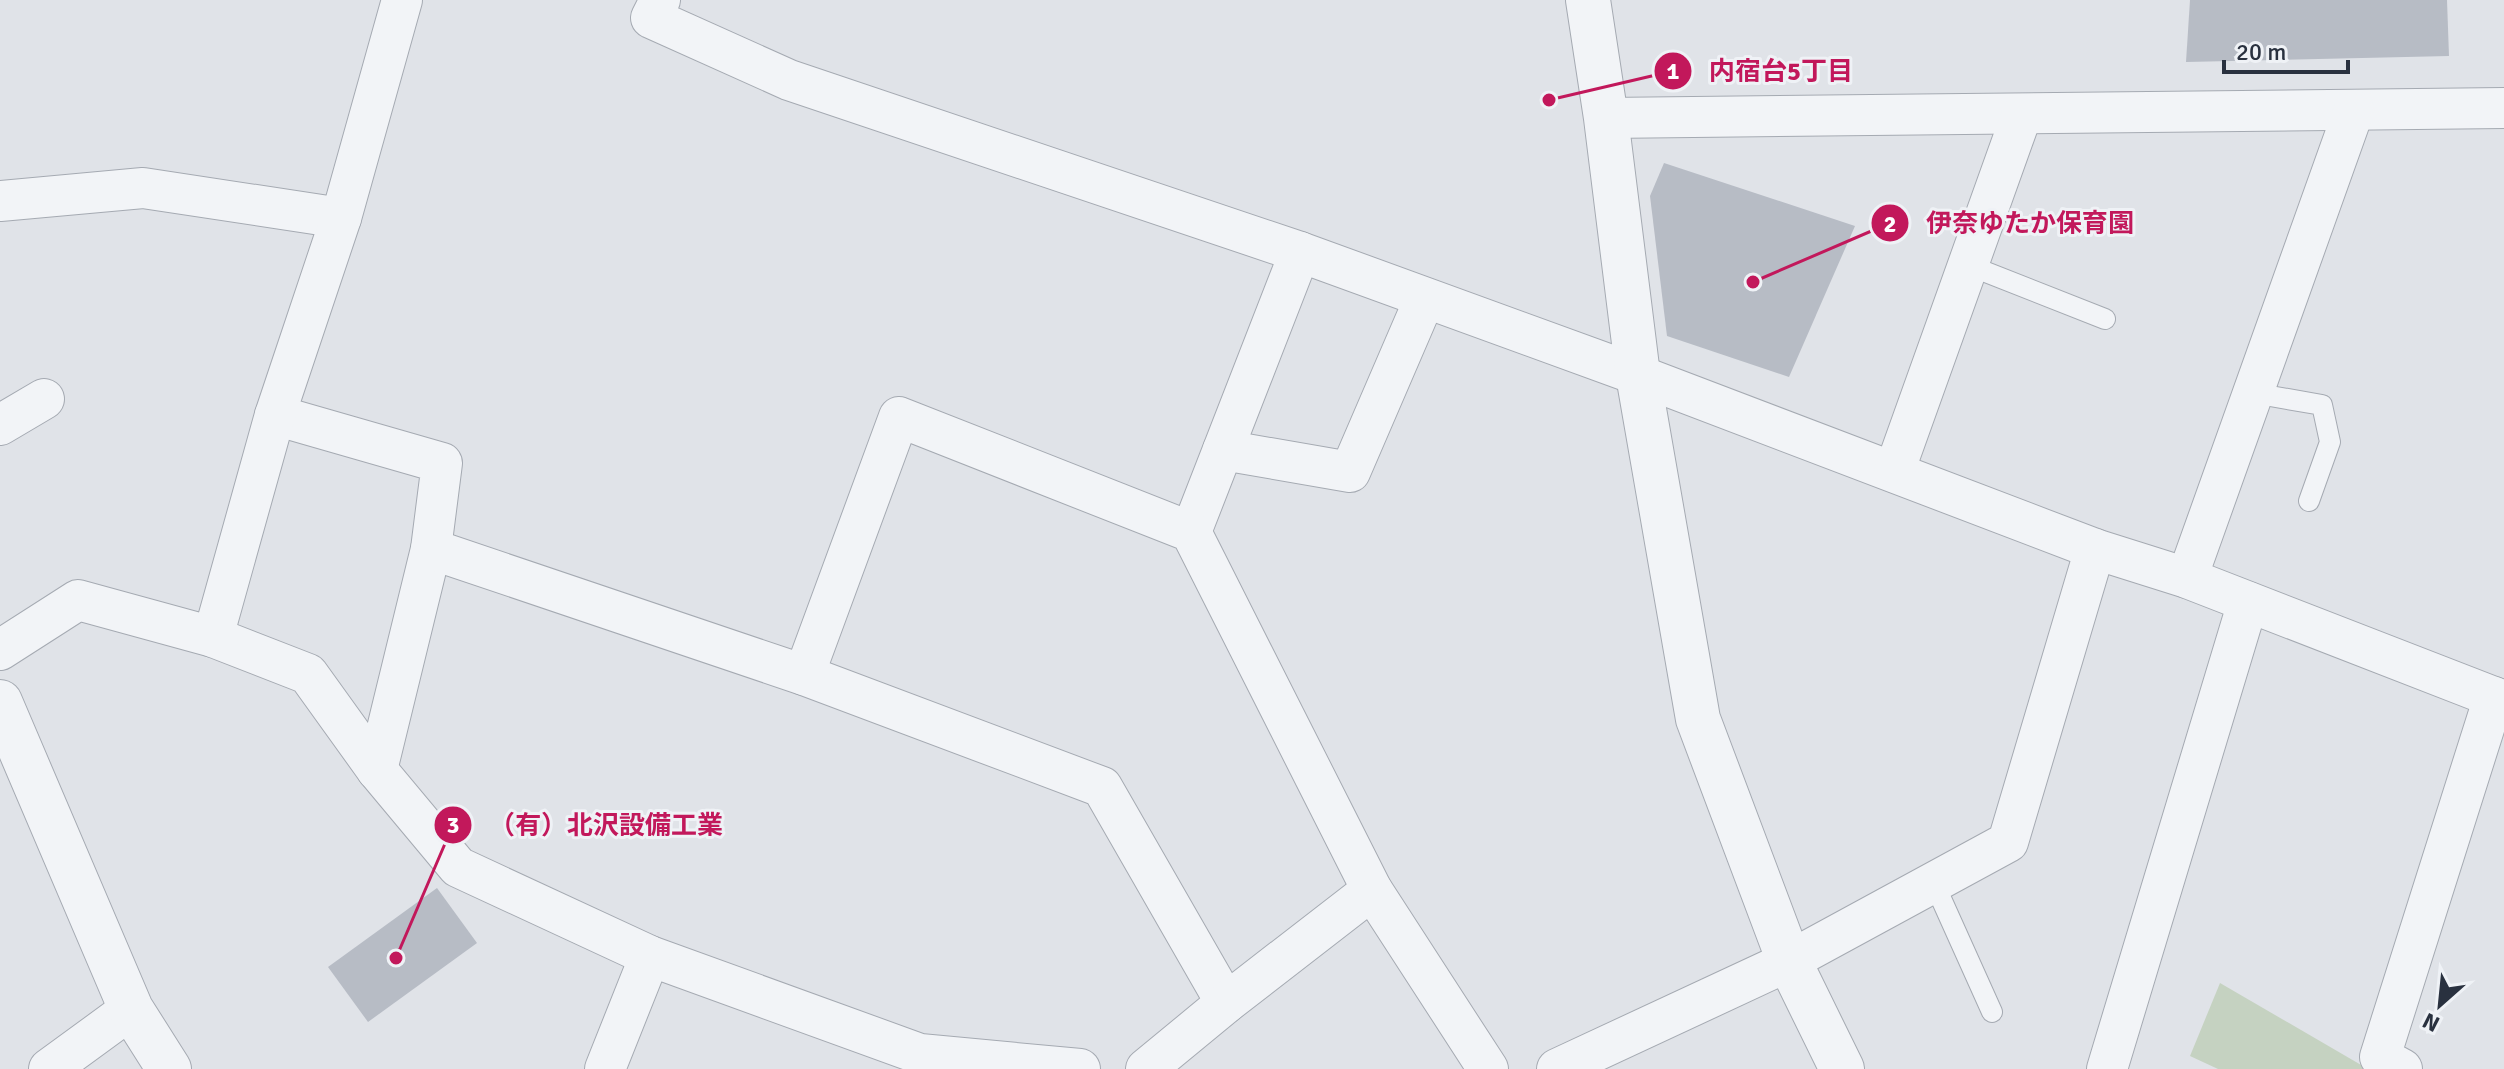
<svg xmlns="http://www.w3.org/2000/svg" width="2504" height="1069" viewBox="0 0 2504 1069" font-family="Signika,'Noto Sans JP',sans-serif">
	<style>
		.green { fill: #c5d2c1 }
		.building { fill: #b7bcc5 }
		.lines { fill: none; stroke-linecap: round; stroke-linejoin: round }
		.service-casing { stroke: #a5aab2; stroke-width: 22 }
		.minor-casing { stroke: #a5aab2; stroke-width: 42 }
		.tertiary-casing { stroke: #a5aab2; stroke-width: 46 }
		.service { stroke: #f2f4f7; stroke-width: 20 }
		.minor { stroke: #f2f4f7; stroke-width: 40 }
		.tertiary { stroke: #f2f4f7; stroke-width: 44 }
		.leader { fill: none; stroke: #c2185b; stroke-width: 3 }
		.callout-dot { fill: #c2185b; stroke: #eff2f6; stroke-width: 3 }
		.mark-label { font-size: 24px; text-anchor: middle; font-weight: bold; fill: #fff }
		.callout-label { font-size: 26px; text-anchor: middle; font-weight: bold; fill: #c2185b; stroke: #eff2f6; stroke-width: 6; stroke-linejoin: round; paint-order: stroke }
	</style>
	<rect width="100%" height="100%" fill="#e0e3e8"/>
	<!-- green -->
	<polygon class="green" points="2220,983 2368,1069 2218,1069 2190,1056"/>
	<!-- building -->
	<g class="building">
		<polygon points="2190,0 2447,0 2449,56 2186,62"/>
		<polygon points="1664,163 1855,226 1789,377 1667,336 1650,196"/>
		<polygon points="437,888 477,943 368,1022 328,967"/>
	</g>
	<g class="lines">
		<!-- service casing -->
		<g class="service-casing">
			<g id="service">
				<polyline points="1968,265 2105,319"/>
				<polyline points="2253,393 2322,405 2330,442 2309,501"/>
				<polyline points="1934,883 1992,1012"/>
			</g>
		</g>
		<!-- minor casing -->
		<g class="minor-casing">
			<g id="minor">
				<polyline points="660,0 651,18 789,80 1300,252 1638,375 2095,549 2187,578 2504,701"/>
				<polyline points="1606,118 2504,108"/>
				<polyline points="0,201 143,188 341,218"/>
				<polyline points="275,415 442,463 431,549 377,770"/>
				<polyline points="0,425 44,399"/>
				<polyline points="1223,450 1350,472 1425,298"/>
				<polyline points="1894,472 2022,114"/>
				<polyline points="1191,532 1300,252"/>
				<polyline points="431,549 804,675 1102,787 1226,1003"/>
				<polyline points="2187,578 2354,110"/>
				<polyline points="213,637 275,415 341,218 402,0"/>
				<polyline points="0,650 78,600 213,637 308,674 377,770 458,867 650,956 920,1054 1080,1069"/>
				<polyline points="804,675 899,417 1191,532 1372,890 1488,1069"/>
				<polyline points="49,1069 131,1009"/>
				<polyline points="605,1069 650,956"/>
				<polyline points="1146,1069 1226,1003 1372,890"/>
				<polyline points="1557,1069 1789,961 2008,842 2095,549"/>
				<polyline points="2107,1069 2248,602"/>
				<polyline points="2402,1069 2380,1057 2494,697"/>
			</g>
		</g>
		<!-- tertiary casing -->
		<g class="tertiary-casing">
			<g id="tertiary">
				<polyline points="1588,0 1606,118 1638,375 1698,719 1789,961 1842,1069"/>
				<polyline points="0,702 131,1009 169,1069"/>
			</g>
		</g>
		<!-- service -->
		<use href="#service" class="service"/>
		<!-- minor -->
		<use href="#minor" class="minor"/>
		<!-- tertiary -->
		<use href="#tertiary" class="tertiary"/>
	</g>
	<!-- callouts -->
	<path class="leader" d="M1549 100L1673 71M1753 282L1890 223M396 958L453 825"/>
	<g class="callout-dot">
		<circle cx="1549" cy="100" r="8"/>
		<circle cx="1753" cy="282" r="8"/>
		<circle cx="396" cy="958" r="8"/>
		<circle cx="1673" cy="71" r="20"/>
		<circle cx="1890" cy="223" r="20"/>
		<circle cx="453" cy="825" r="20"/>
	</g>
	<g class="mark-label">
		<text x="1673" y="79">1</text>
		<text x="1890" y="232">2</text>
		<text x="453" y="833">3</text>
	</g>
	<g class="callout-label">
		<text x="1781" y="80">内宿台5丁目</text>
		<text x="2030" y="232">伊奈ゆたか保育園</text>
		<text x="606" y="834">（有）北沢設備工業</text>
	</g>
	<!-- north arrow -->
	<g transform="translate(2440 1005) rotate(207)" stroke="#eff2f6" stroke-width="6" paint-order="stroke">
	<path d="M0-6L14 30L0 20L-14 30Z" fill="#29313f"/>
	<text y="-12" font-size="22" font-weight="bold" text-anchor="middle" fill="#29313f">N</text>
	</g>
	<!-- scale -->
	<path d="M2224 60v12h124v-12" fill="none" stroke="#29313f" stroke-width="4"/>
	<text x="2236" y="60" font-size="24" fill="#29313f" stroke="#eff2f6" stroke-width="6" paint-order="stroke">20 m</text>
</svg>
